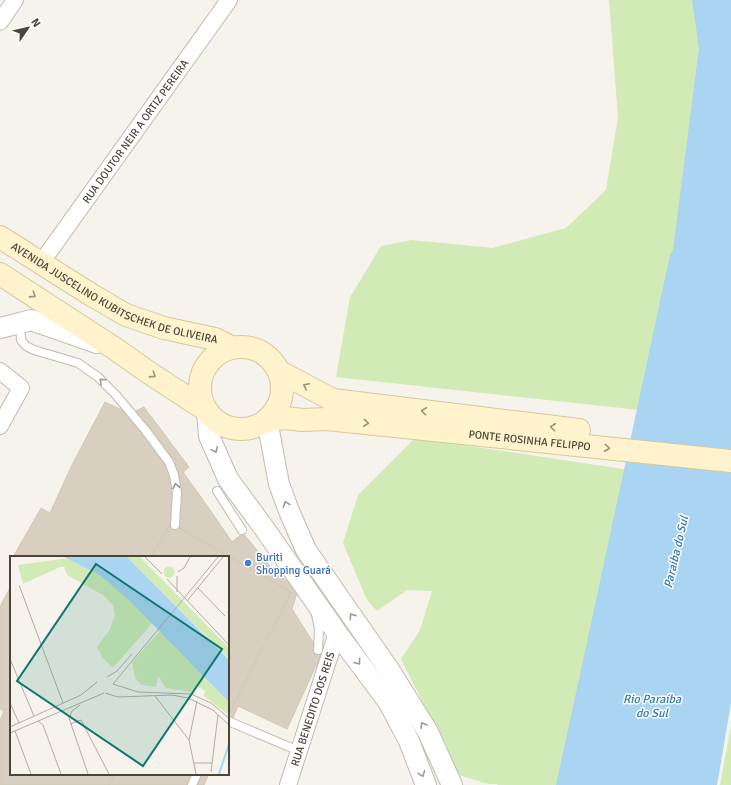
<svg xmlns="http://www.w3.org/2000/svg" width="731" height="785" viewBox="0 0 731 785" font-family="Signika,sans-serif">
	<style>
		.green { fill: #d2eab5 }
		.water { fill: #a9d4f2 }
		.building { fill: #d8cfc1; stroke: #d3c7b4 }
		.lines { fill: none; stroke-linecap: round; stroke-linejoin: round }
		.service-casing { stroke: #c2bbae; stroke-width: 10 }
		.minor-casing { stroke: #c2bbae; stroke-width: 18 }
		.tertiary-casing { stroke: #c2bbae; stroke-width: 22 }
		.secondary-casing { stroke: #d6c79b; stroke-width: 24 }
		.service { stroke: #fff; stroke-width: 8 }
		.minor { stroke: #fff; stroke-width: 16 }
		.tertiary { stroke: #fff; stroke-width: 20 }
		.secondary { stroke: #fff3cd; stroke-width: 22 }
		.oneway { stroke: #9c937c }
		.oneway2 { stroke: #9c9892 }
		.shop-dot { fill: #3f7fe0; stroke: #fff; stroke-width: 1.5 }
		.labels { text-anchor: middle; stroke-width: 3; stroke-linejoin: round; paint-order: stroke }
		.street-label { font-size: 11px; fill: #4b4439; stroke: #fff }
		.shop-label { font-size: 11px; fill: #366cbe; stroke: #fff; text-anchor: start }
		.water-label { font-size: 12px; font-style: italic; fill: #2e7ab2; stroke: #fff }
		.inset-river { fill: none; stroke: #a9d4f2; stroke-width: 2 }
		.inset-road { fill: none; stroke: #b2ada4; stroke-width: 1 }
		.view { fill: #0f766e; fill-opacity: 0.15; stroke: #0f766e; stroke-width: 2 }
		.inset-edge { fill: none; stroke: #4b4439; stroke-width: 2 }
	</style>
	<rect width="100%" height="100%" fill="#f6f3ec"/>
	<!-- green -->
	<g class="green">
		<polygon points="609,0 729,0 731,9 658,412 336,377 350,297 381,246 412,240 492,248 566,228 606,190 618,118"/>
		<polygon points="415,438 637,471 570,785 498,785 497,784 488,784 459,775 401,659 420,630 432,591 407,590 377,611 367,600 343,543 358,495"/>
		<polygon points="731,726 731,785 720,785"/>
	</g>
	<!-- water -->
	<polygon class="water" points="692,0 731,0 731,703 717,785 556,785 589,633 670,255 673,250 699,48"/>
	<!-- building -->
	<g class="building">
		<polygon points="105,402 130,414 144,407 189,467 183,472 208,507 232,542 243,533 273,570 298,590 292,609 321,655 287,729 238,706 228,730 228,557 13,557 41,508 50,513 72,465"/>
		<polygon points="171,523 291,592 228,717 228,557 151,557"/>
		<polygon points="11,586 11,774 209,774 204,785 0,785 0,720 4,711 0,709 0,607"/>
		<polygon points="115,774 199,774 193,785 109,785"/>
	</g>
	<g class="lines">
		<!-- service casing -->
		<g class="service-casing">
			<g id="service">
				<polyline points="20,323 21,340 26,346 34,350 78,363 98,377 116,395 146,431 169,462 174,475 177,493 175,525"/>
				<polyline points="217,491 242,530"/>
				<polyline points="316,614 319,629 318,650"/>
				<polyline points="228,721 299,751"/>
				<polyline points="192,785 197,774"/>
			</g>
		</g>
		<!-- minor casing -->
		<g class="minor-casing">
			<g id="minor">
				<polyline points="0,22 15,0"/>
				<path id="s1" d="M 41,263 L 229,0"/>
				<polyline points="0,371 21,388 0,426"/>
				<path id="s2" d="M 288,785 L 337,633"/>
			</g>
		</g>
		<!-- tertiary casing -->
		<g class="tertiary-casing">
			<g id="tertiary">
				<polyline points="0,328 20,323 31,320 97,343"/>
				<polyline points="207,412 209,436 228,479 264,528 337,633 389,703 409,741 426,785"/>
				<polyline points="267,420 279,484 289,511 306,550 390,671 428,732 452,785"/>
			</g>
		</g>
		<!-- secondary casing -->
		<g class="secondary-casing">
			<g id="secondary">
				<path id="s3" d="M 0,237 L 90,294 L 126,315 L 164,328 L 215,339 L 231,347"/>
				<polyline points="0,274 114,348 148,372 203,408"/>
				<circle cx="241" cy="388" r="41"/>
				<polyline points="280,372 333,400 579,430"/>
				<path id="s4" d="M 267,420 L 286,418 L 302,420 L 327,419 L 731,461"/>
			</g>
		</g>
		<!-- service -->
		<use href="#service" class="service"/>
		<!-- minor -->
		<use href="#minor" class="minor"/>
		<!-- tertiary -->
		<use href="#tertiary" class="tertiary"/>
		<!-- secondary -->
		<use href="#secondary" class="secondary"/>
	</g>
	<!-- one-way arrows -->
	<defs><path id="oneway-chevron" d="M-2-3.5L2.5 0L-2 3.5" fill="none" stroke-width="1.6" stroke-linecap="round" stroke-linejoin="round"/></defs>
	<g class="oneway">
		<use href="#oneway-chevron" transform="translate(33 295) rotate(33)"/>
		<use href="#oneway-chevron" transform="translate(153 375) rotate(33)"/>
		<use href="#oneway-chevron" transform="translate(306 386) rotate(-153)"/>
		<use href="#oneway-chevron" transform="translate(424 411) rotate(-173)"/>
		<use href="#oneway-chevron" transform="translate(366 423) rotate(6)"/>
		<use href="#oneway-chevron" transform="translate(553 427) rotate(-173)"/>
		<use href="#oneway-chevron" transform="translate(607 448) rotate(6)"/>
	</g>
	<g class="oneway2">
		<use href="#oneway-chevron" transform="translate(102 381) rotate(-138)"/>
		<use href="#oneway-chevron" transform="translate(215 450) rotate(66)"/>
		<use href="#oneway-chevron" transform="translate(176 486) rotate(-101)"/>
		<use href="#oneway-chevron" transform="translate(286 504) rotate(-110)"/>
		<use href="#oneway-chevron" transform="translate(352 616) rotate(-125)"/>
		<use href="#oneway-chevron" transform="translate(358 662) rotate(54)"/>
		<use href="#oneway-chevron" transform="translate(423 725) rotate(-121)"/>
		<use href="#oneway-chevron" transform="translate(422 774) rotate(69)"/>
	</g>
	<!-- markers -->
	<circle class="shop-dot" cx="248" cy="563" r="4"/>
	<g class="labels">
		<!-- street labels -->
		<g class="street-label">
			<text dy="4" stroke="none"><textPath href="#s1" startOffset="162">RUA DOUTOR NEIR A ORTIZ PEREIRA</textPath></text>
			<text dy="4" stroke="none"><textPath href="#s3" startOffset="129">AVENIDA JUSCELINO KUBITSCHEK DE OLIVEIRA</textPath></text>
			<text dy="4" stroke="none"><textPath href="#s4" startOffset="264">PONTE ROSINHA FELIPPO</textPath></text>
			<text dy="4" stroke="none"><textPath href="#s2" startOffset="80">RUA BENEDITO DOS REIS</textPath></text>
		</g>
		<!-- shop labels -->
		<g class="shop-label">
			<text x="256" y="561">Buriti<tspan x="256" dy="13">Shopping Guará</tspan></text>
		</g>
		<!-- water labels -->
		<g class="water-label">
			<text transform="translate(676 552) rotate(-77)" y="4">Paraiba do Sul</text>
			<text x="652" y="703">Rio Paraíba<tspan x="652" dy="14">do Sul</tspan></text>
		</g>
	</g>
	<!-- overview -->
	<g transform="translate(10 556)">
		<rect width="219" height="219" fill="#f6f3ec"/>
		<path d="M 117,1 L 130,1 L 219,92 L 219,103 ZM 52,3 L 74,4 L 144,65 L 103,112 L 92,101 L 87,91 L 100,73 L 105,59 L 103,49 L 93,39 L 57,19 L 54,11 L 50,11 L 13,28 L 8,9 ZM153.5 16a5.5 5.5 0 1 1 11 0a5.5 5.5 0 1 1-11 0ZM 151,74 L 219,142 L 219,159 L 194,140 L 195,135 L 191,132 L 186,131 L 181,136 L 156,132 L 148,120 L 146,131 L 131,129 L 125,122 L 122,106 Z" fill="#d2eab5"/>
		<path d="M 38,1 L 117,1 L 219,104 L 219,146 L 120,45 L 90,19 L 54,1 Z" fill="#a9d4f2"/>
		<path class="inset-river" d="M 209,218 L 219,188"/>
		<path class="inset-road" d="M 135,1 L 152,18M 168,16 L 174,12 L 180,1M 167,20 L 167,36M 157,23 L 219,89M 9,29 L 53,147M 188,32 L 215,60M 177,45 L 213,1M 0,103 L 24,160M 97,121 L 107,115 L 122,98M 103,128 L 128,136 L 181,138 L 201,147 L 219,162M 103,128 L 208,1M 95,137 L 108,141 L 162,139 L 178,142 L 203,154 L 219,169M 145,140 L 179,184M 0,147 L 9,167M 70,149 L 62,155 L 59,162 L 78,218M 28,165 L 33,169 L 51,218M 60,168 L 71,164 L 99,218M 0,171 L 71,139 L 87,126M 5,175 L 21,218M 0,177 L 94,137M 184,207 L 202,207M 201,216 L 208,159M 186,218 L 179,184 L 187,145"/>
		<path class="view" d="M 86,8 L 212,93 L 133,210 L 7,125 Z"/>
		<rect width="219" height="219" class="inset-edge"/>
	</g>
	<!-- north arrow -->
	<g transform="translate(28 28) rotate(56)" stroke="#ffffff" stroke-width="3" paint-order="stroke">
	<path d="M0-3L7 15L0 10L-7 15Z" fill="#4b4439"/>
	<text y="-6" font-size="11" font-weight="bold" text-anchor="middle" fill="#4b4439">N</text>
	</g>
</svg>
